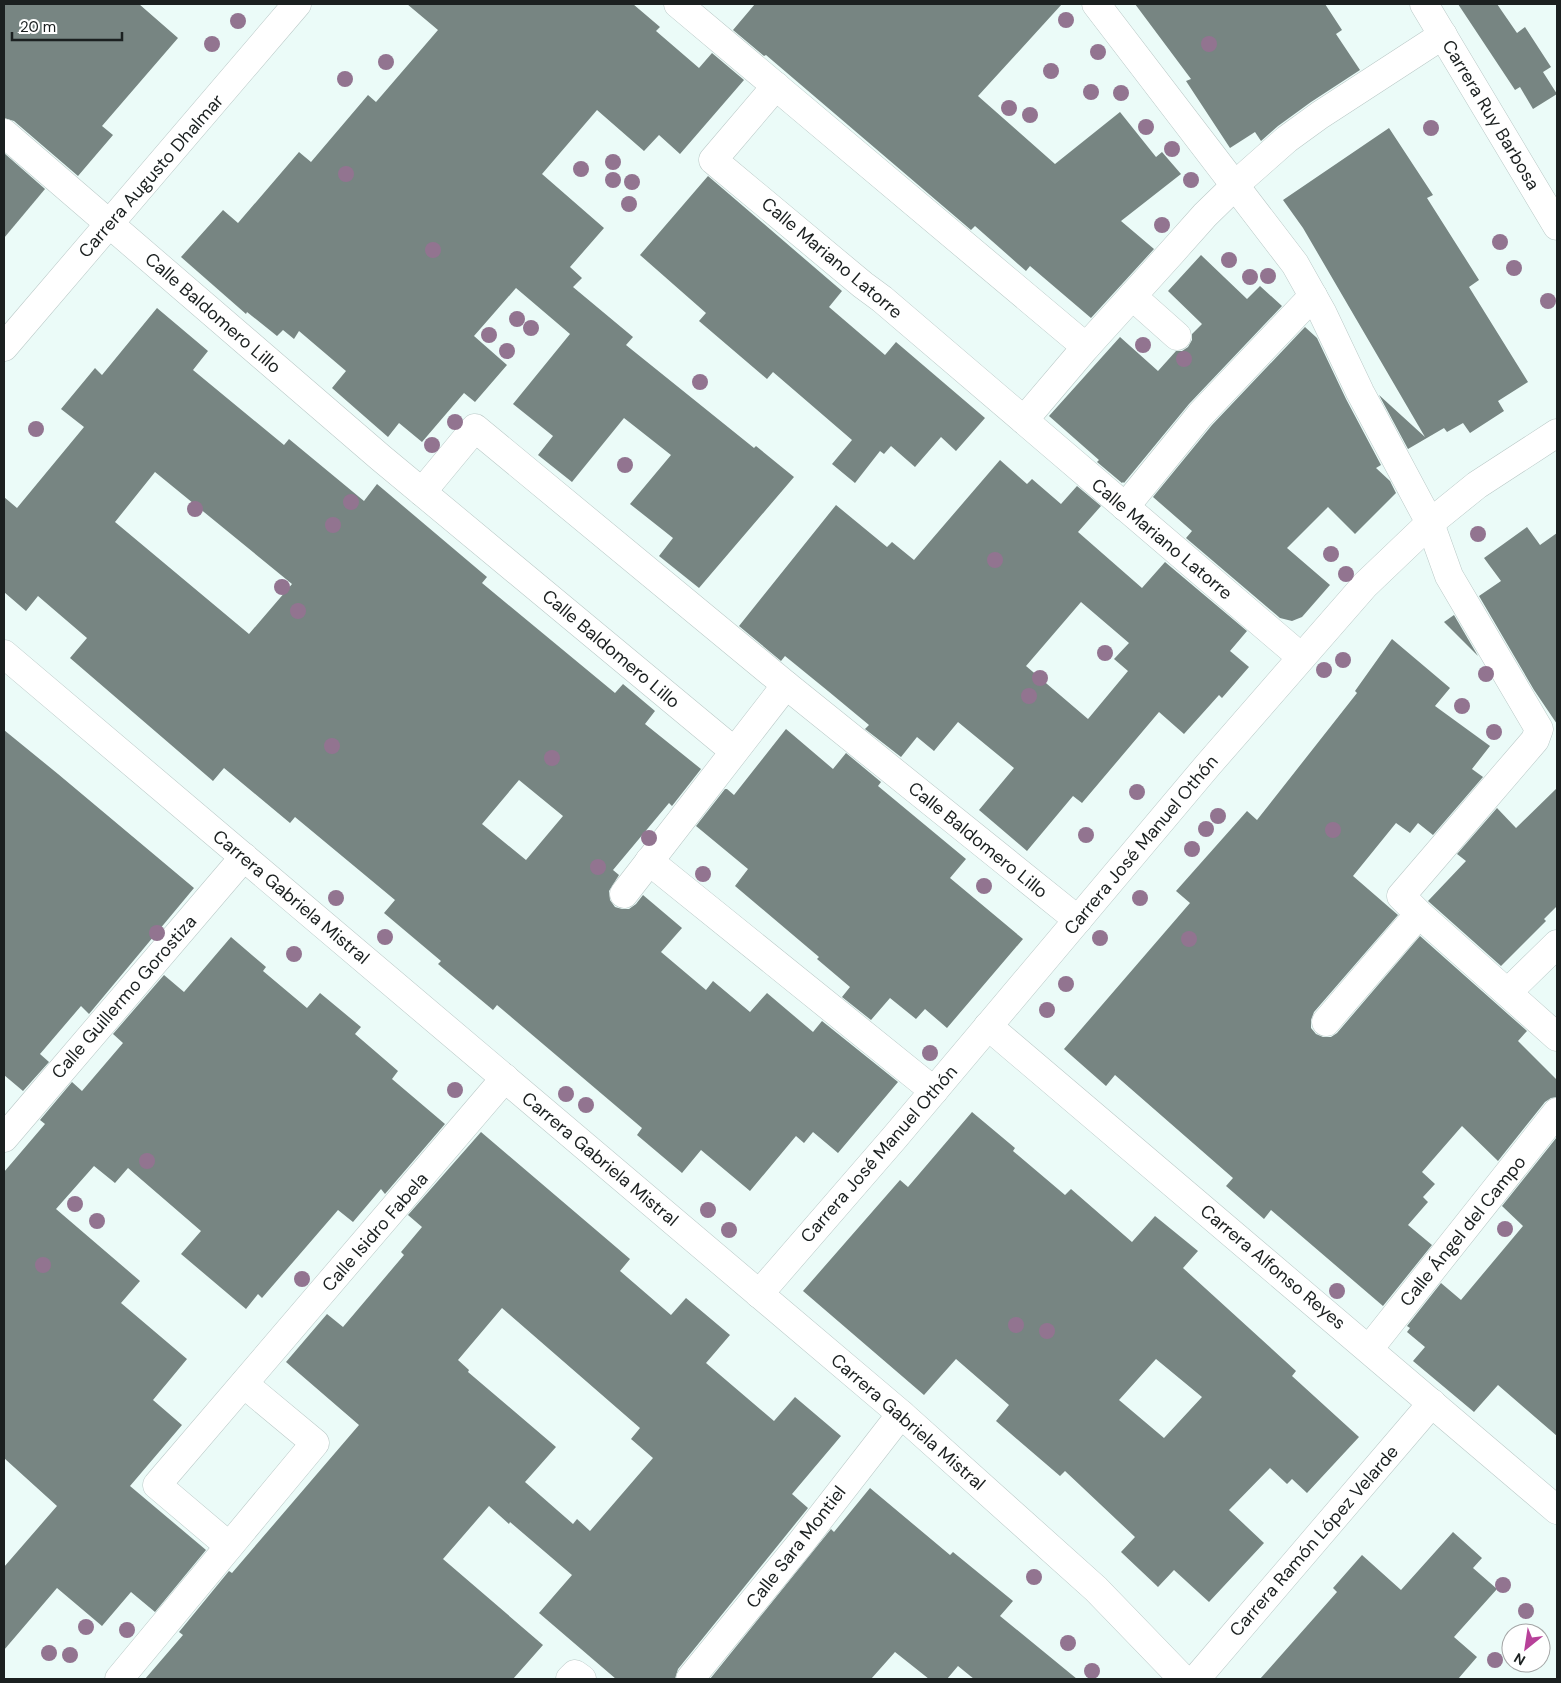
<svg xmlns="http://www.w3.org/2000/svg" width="1561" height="1683" viewBox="0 0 1561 1683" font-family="'DM Sans',sans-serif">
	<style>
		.building { fill: #778582; fill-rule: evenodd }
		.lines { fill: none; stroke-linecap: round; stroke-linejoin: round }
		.street-casing { stroke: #bac9c7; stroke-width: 29 }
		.street { stroke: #fff; stroke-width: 28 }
		.tree { fill: #927490 }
		.labels { text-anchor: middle; stroke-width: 4.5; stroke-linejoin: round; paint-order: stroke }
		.street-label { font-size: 18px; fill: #1b2020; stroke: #fff }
	</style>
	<rect width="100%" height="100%" fill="#ebfbf8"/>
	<!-- building -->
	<g class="building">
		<polygon points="4,4 139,4 178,38 102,126 113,135 78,176 14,121 4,118"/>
		<polygon points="407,4 633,4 660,27 656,31 699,68 712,53 744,80 680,154 659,135 644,151 597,110 542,174 604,228 570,267 582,278 573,287 633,337 626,345 754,448 756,446 794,477 699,588 659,556 673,538 630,504 671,455 624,418 572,482 538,455 553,436 513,404 570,334 516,288 474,336 507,365 475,402 464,393 422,442 399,423 388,437 332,388 346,371 299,331 294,339 283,330 277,336 247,312 246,314 181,257 223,210 238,223 299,152 311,162 368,95 376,102 438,30"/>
		<polygon points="755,4 1062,4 978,96 1055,164 1120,112 1156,157 1162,152 1181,174 1121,221 1154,249 1091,318 1030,266 1026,271 975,226 971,230 766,55 764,56 733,30"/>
		<polygon points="1135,4 1325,4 1342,30 1336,34 1360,70 1311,102 1278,126 1261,141 1255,132 1230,148 1186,81 1191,79"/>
		<polygon points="1458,4 1497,4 1517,33 1525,27 1551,67 1543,72 1557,94 1533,109 1520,87 1515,90"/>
		<polygon points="1389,128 1433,195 1427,198 1479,280 1469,287 1528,382 1498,401 1504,411 1470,433 1463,423 1447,432 1444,428 1408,449 1379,395 1425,437 1303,228 1283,200"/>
		<polygon points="4,153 45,189 4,238"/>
		<polygon points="708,176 842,291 829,307 885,355 896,342 985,418 956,451 941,437 915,467 891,446 884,454 880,451 855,483 832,464 852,440 773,372 767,379 699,321 706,313 640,255"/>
		<polygon points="1201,255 1247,299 1260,286 1282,306 1189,404 1124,483 1123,482 1122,483 1097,462 1099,460 1049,416 1120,337 1158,371 1176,351 1182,351 1188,347 1192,340 1192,334 1202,324 1168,291"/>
		<path d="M 157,308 L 208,351 L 193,370 L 284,445 L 289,439 L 364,501 L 377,484 L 487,577 L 482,583 L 615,693 L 623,684 L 655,711 L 645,724 L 701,769 L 672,806 L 669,803 L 613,870 L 619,875 L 609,891 L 610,900 L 615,907 L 622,909 L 629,909 L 636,904 L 643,895 L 682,928 L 661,952 L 706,990 L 713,981 L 750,1012 L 767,993 L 813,1032 L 822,1021 L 898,1082 L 838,1153 L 813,1132 L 804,1143 L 796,1136 L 750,1191 L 701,1150 L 682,1173 L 637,1135 L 642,1128 L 497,1005 L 493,1010 L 438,964 L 441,961 L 384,913 L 395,900 L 295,817 L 290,823 L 224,768 L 213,781 L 70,658 L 87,638 L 38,596 L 26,611 L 4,592 L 4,497 L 17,508 L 84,427 L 61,409 L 95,368 L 102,375 ZM 155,472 L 292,584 L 249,634 L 115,522 ZM 519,780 L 563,816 L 526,860 L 482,824 Z"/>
		<polygon points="1305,327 1317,338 1346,399 1381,465 1376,468 1390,481 1396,493 1355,534 1328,507 1287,548 1330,585 1302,617 1292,621 1280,618 1186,538 1192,531 1153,497 1212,425"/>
		<path d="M 1000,460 L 1027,484 L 1032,479 L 1061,504 L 1077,486 L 1101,506 L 1078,532 L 1142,588 L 1165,562 L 1247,631 L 1230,651 L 1249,667 L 1222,698 L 1219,695 L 1184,734 L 1159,712 L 1082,803 L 1073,796 L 1027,851 L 979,810 L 1014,768 L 958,722 L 934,751 L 917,737 L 901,757 L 865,729 L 869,725 L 828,691 L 785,656 L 781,661 L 739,626 L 836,505 L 887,547 L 892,542 L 914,560 ZM 1081,602 L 1129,643 L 1114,659 L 1128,671 L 1088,719 L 1026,666 Z"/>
		<polygon points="1527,527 1540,545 1557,533 1557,724 1534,690 1479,596 1501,581 1484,558"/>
		<polygon points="1454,615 1478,656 1444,622"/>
		<polygon points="1392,639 1450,688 1435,706 1490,746 1472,769 1483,777 1433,835 1418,823 1410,833 1396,823 1353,876 1398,915 1314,1012 1311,1020 1311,1028 1316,1034 1323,1037 1331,1037 1337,1033 1420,936 1527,1031 1518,1041 1557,1080 1557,1097 1551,1098 1545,1102 1498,1161 1462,1126 1422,1172 1435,1184 1423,1197 1428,1202 1408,1225 1432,1245 1383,1306 1271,1210 1264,1219 1226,1186 1233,1178 1115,1075 1106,1086 1064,1049 1190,903 1176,891 1247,811 1257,820 1357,693 1355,691"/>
		<polygon points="786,729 833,769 846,753 881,782 878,786 966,859 950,878 1023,939 947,1028 925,1009 916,1019 890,998 871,1020 842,997 850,987 817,959 819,957 735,886 748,869 696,826 725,789 727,789 734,795"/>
		<polygon points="4,730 58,774 194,888 89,1014 81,1006 40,1054 49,1062 23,1091 4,1075"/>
		<polygon points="1557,788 1557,906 1544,919 1546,921 1501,966 1428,901 1466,861 1457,854 1497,808 1516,828"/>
		<polygon points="231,937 266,967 263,971 307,1008 320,993 361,1027 355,1034 398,1071 392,1079 445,1124 385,1194 381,1189 353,1222 338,1210 262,1298 258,1294 246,1309 181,1254 201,1231 128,1168 115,1183 94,1166 56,1209 140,1281 121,1303 187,1359 153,1400 182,1425 130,1486 206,1550 155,1612 131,1592 102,1626 57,1588 4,1650 4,1567 57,1506 4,1458 4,1172 45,1124 40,1120 72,1082 82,1091 123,1043 113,1034 164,975 184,992"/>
		<path d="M 972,1112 L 1015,1148 L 1013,1151 L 1065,1195 L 1071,1189 L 1132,1242 L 1155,1216 L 1198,1251 L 1183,1268 L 1296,1371 L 1292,1376 L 1359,1437 L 1307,1493 L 1292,1479 L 1287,1484 L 1270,1468 L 1229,1510 L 1264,1543 L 1209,1602 L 1174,1570 L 1158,1587 L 1121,1552 L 1135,1537 L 1065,1471 L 1060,1476 L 996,1421 L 1009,1405 L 956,1359 L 924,1395 L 803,1291 L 900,1180 L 908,1187 ZM 1156,1359 L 1202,1397 L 1164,1438 L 1119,1400 Z"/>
		<path d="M 481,1132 L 630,1259 L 620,1271 L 671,1315 L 686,1298 L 730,1335 L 706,1363 L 774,1421 L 795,1397 L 841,1436 L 792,1494 L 808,1508 L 678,1669 L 675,1679 L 616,1679 L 539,1613 L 572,1575 L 510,1522 L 509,1524 L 489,1506 L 443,1559 L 543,1645 L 513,1679 L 145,1679 L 183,1635 L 179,1632 L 229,1571 L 232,1573 L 359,1425 L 286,1362 L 327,1314 L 343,1327 L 404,1255 L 401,1252 L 422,1227 L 408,1215 ZM 502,1308 L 640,1428 L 631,1439 L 653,1458 L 590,1531 L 577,1519 L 573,1524 L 525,1482 L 556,1447 L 468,1372 L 469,1370 L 458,1360 Z"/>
		<polygon points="1557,1137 1557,1436 1498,1385 1474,1412 1413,1361 1425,1347 1407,1332 1410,1328 1407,1326 1441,1283 1461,1300 1523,1226 1502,1206"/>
		<polygon points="870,1488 950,1555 953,1552 1013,1601 1000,1616 1077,1679 974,1679 958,1666 947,1679 929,1679 895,1652 871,1679 710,1679 831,1529 834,1532"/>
		<polygon points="1453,1532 1482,1558 1473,1568 1497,1589 1454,1637 1477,1657 1458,1679 1260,1679 1337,1592 1333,1588 1362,1555 1401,1590"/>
	</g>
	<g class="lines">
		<!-- street casing -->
		<g class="street-casing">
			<g id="street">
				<polyline points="678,4 1086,347"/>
				<polyline points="1096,4 1295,264 1322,312 1360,392 1430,523 1449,576 1539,729 1535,740 1401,896 1419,914 1557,1037"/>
				<polyline points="1424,4 1557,226"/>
				<polyline points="776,86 713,160 863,285 882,299 1301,657"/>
				<polyline points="4,133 381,458 734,751"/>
				<polyline points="1132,296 1177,336"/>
				<polyline points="4,347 297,4"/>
				<polyline points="1024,420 1086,347 1173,251 1205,215 1244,177 1287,139 1320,115 1443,35"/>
				<polyline points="422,492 475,428 786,685 1078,920"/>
				<polyline points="1125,507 1200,415 1313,296"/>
				<polyline points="4,654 901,1414 1096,1589 1183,1679"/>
				<polyline points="649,861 934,1091"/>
				<polyline points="624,894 786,685"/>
				<polyline points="1508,992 1557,944"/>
				<polyline points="1326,1022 1419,914"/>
				<polyline points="988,1026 1557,1510"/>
				<polyline points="4,1138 244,857"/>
				<polyline points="759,1294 895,1137 1208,765 1365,585 1430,523 1477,485 1557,433"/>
				<polyline points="1369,1349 1557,1112"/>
				<polyline points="229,1546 157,1485 505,1078"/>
				<polyline points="119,1679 315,1443 244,1384"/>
				<polyline points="570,1679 575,1674 582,1679"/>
				<polyline points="690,1679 800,1544 901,1414"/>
				<polyline points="1196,1679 1432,1403"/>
			</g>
		</g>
		<!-- street -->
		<use href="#street" class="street"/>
	</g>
	<!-- trees -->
	<g class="tree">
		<circle cx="1066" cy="20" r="8"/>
		<circle cx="238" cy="21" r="8"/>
		<circle cx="212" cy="44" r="8"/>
		<circle cx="1209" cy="44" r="8"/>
		<circle cx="1098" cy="52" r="8"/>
		<circle cx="386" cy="62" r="8"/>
		<circle cx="1051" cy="71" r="8"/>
		<circle cx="345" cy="79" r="8"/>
		<circle cx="1091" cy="92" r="8"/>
		<circle cx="1121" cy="93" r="8"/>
		<circle cx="1009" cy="108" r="8"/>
		<circle cx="1030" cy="115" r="8"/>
		<circle cx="1146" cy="127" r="8"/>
		<circle cx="1431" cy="128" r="8"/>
		<circle cx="1172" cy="149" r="8"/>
		<circle cx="613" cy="162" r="8"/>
		<circle cx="581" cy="169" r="8"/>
		<circle cx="346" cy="174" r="8"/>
		<circle cx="613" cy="180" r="8"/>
		<circle cx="1191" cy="180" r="8"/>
		<circle cx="632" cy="182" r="8"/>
		<circle cx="629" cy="204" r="8"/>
		<circle cx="1162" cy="225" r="8"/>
		<circle cx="1500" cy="242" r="8"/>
		<circle cx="433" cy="250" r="8"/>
		<circle cx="1229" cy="260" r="8"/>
		<circle cx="1514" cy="268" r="8"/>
		<circle cx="1268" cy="276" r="8"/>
		<circle cx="1250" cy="277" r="8"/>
		<circle cx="1548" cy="301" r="8"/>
		<circle cx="517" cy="319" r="8"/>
		<circle cx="531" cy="328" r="8"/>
		<circle cx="489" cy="335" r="8"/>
		<circle cx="1143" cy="345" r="8"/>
		<circle cx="507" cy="351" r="8"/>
		<circle cx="1184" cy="359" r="8"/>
		<circle cx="700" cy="382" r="8"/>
		<circle cx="455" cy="422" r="8"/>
		<circle cx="36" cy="429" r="8"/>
		<circle cx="432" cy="445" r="8"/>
		<circle cx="625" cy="465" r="8"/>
		<circle cx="351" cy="502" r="8"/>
		<circle cx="195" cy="509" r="8"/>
		<circle cx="333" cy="525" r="8"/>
		<circle cx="1478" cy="534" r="8"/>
		<circle cx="1331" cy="554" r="8"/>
		<circle cx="995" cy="560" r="8"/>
		<circle cx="1346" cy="574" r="8"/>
		<circle cx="282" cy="587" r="8"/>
		<circle cx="298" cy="611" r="8"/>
		<circle cx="1105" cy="653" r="8"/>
		<circle cx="1343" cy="660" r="8"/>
		<circle cx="1324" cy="670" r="8"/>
		<circle cx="1486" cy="674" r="8"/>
		<circle cx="1040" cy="678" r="8"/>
		<circle cx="1029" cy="696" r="8"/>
		<circle cx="1462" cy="706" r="8"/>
		<circle cx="1494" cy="732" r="8"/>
		<circle cx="332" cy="746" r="8"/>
		<circle cx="552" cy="758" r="8"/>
		<circle cx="1137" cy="792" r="8"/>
		<circle cx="1218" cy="816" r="8"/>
		<circle cx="1206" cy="829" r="8"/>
		<circle cx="1333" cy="830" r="8"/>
		<circle cx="1086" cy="835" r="8"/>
		<circle cx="649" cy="838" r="8"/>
		<circle cx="1192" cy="849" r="8"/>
		<circle cx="598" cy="867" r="8"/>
		<circle cx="703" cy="874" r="8"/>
		<circle cx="984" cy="886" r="8"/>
		<circle cx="336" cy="898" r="8"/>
		<circle cx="1140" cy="898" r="8"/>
		<circle cx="157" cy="933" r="8"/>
		<circle cx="385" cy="937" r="8"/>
		<circle cx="1100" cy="938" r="8"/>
		<circle cx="1189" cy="939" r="8"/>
		<circle cx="294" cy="954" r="8"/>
		<circle cx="1066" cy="984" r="8"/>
		<circle cx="1047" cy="1010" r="8"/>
		<circle cx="930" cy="1053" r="8"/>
		<circle cx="455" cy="1090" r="8"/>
		<circle cx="566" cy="1094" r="8"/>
		<circle cx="586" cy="1105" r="8"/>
		<circle cx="147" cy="1161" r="8"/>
		<circle cx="75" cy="1204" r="8"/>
		<circle cx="708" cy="1210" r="8"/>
		<circle cx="97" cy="1221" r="8"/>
		<circle cx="1505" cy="1229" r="8"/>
		<circle cx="729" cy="1230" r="8"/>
		<circle cx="43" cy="1265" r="8"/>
		<circle cx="302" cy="1279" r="8"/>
		<circle cx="1337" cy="1291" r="8"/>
		<circle cx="1016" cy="1325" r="8"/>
		<circle cx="1047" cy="1331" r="8"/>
		<circle cx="1034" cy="1577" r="8"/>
		<circle cx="1503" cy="1585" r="8"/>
		<circle cx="1526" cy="1611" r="8"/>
		<circle cx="86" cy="1627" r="8"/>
		<circle cx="127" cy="1630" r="8"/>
		<circle cx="1068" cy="1643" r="8"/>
		<circle cx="49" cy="1653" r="8"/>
		<circle cx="70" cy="1655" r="8"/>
		<circle cx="1495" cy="1660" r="8"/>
		<circle cx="1092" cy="1671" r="8"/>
	</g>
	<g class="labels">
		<!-- street labels -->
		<g class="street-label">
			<text transform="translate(1491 115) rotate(59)" y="6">Carrera Ruy Barbosa</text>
			<text transform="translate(151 176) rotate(-49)" y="6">Carrera Augusto Dhalmar</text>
			<text transform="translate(832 258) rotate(40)" y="6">Calle Mariano Latorre</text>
			<text transform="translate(213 313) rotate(41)" y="6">Calle Baldomero Lillo</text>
			<text transform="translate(1162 539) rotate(40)" y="6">Calle Mariano Latorre</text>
			<text transform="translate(611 649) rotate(40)" y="6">Calle Baldomero Lillo</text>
			<text transform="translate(978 840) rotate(39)" y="6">Calle Baldomero Lillo</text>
			<text transform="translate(1141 845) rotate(-50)" y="6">Carrera José Manuel Othón</text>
			<text transform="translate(291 897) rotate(40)" y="6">Carrera Gabriela Mistral</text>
			<text transform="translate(124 997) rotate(-49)" y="6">Calle Guillermo Gorostiza</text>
			<text transform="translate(879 1154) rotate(-49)" y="6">Carrera José Manuel Othón</text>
			<text transform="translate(600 1159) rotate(40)" y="6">Carrera Gabriela Mistral</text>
			<text transform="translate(1463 1231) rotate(-51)" y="6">Calle Ángel del Campo</text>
			<text transform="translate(375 1232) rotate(-49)" y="6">Calle Isidro Fabela</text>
			<text transform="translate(1273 1267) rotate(40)" y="6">Carrera Alfonso Reyes</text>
			<text transform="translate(908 1422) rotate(41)" y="6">Carrera Gabriela Mistral</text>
			<text transform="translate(1314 1541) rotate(-49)" y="6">Carrera Ramón López Velarde</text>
			<text transform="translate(796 1547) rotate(-52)" y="6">Calle Sara Montiel</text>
		</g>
	</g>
	<!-- border -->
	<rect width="1561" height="1683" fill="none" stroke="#1b2020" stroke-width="10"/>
	<!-- north arrow -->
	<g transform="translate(1526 1648) rotate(210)"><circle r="24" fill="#ffffff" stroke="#a4a6a6"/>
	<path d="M0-4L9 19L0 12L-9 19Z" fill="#b74199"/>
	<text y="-8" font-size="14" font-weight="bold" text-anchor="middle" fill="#1b2020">N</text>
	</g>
	<!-- scale -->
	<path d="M12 32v8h110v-8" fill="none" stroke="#1b2020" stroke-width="2.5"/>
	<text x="20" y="32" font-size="15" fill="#1b2020" stroke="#ffffff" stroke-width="4" paint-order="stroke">20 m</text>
</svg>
